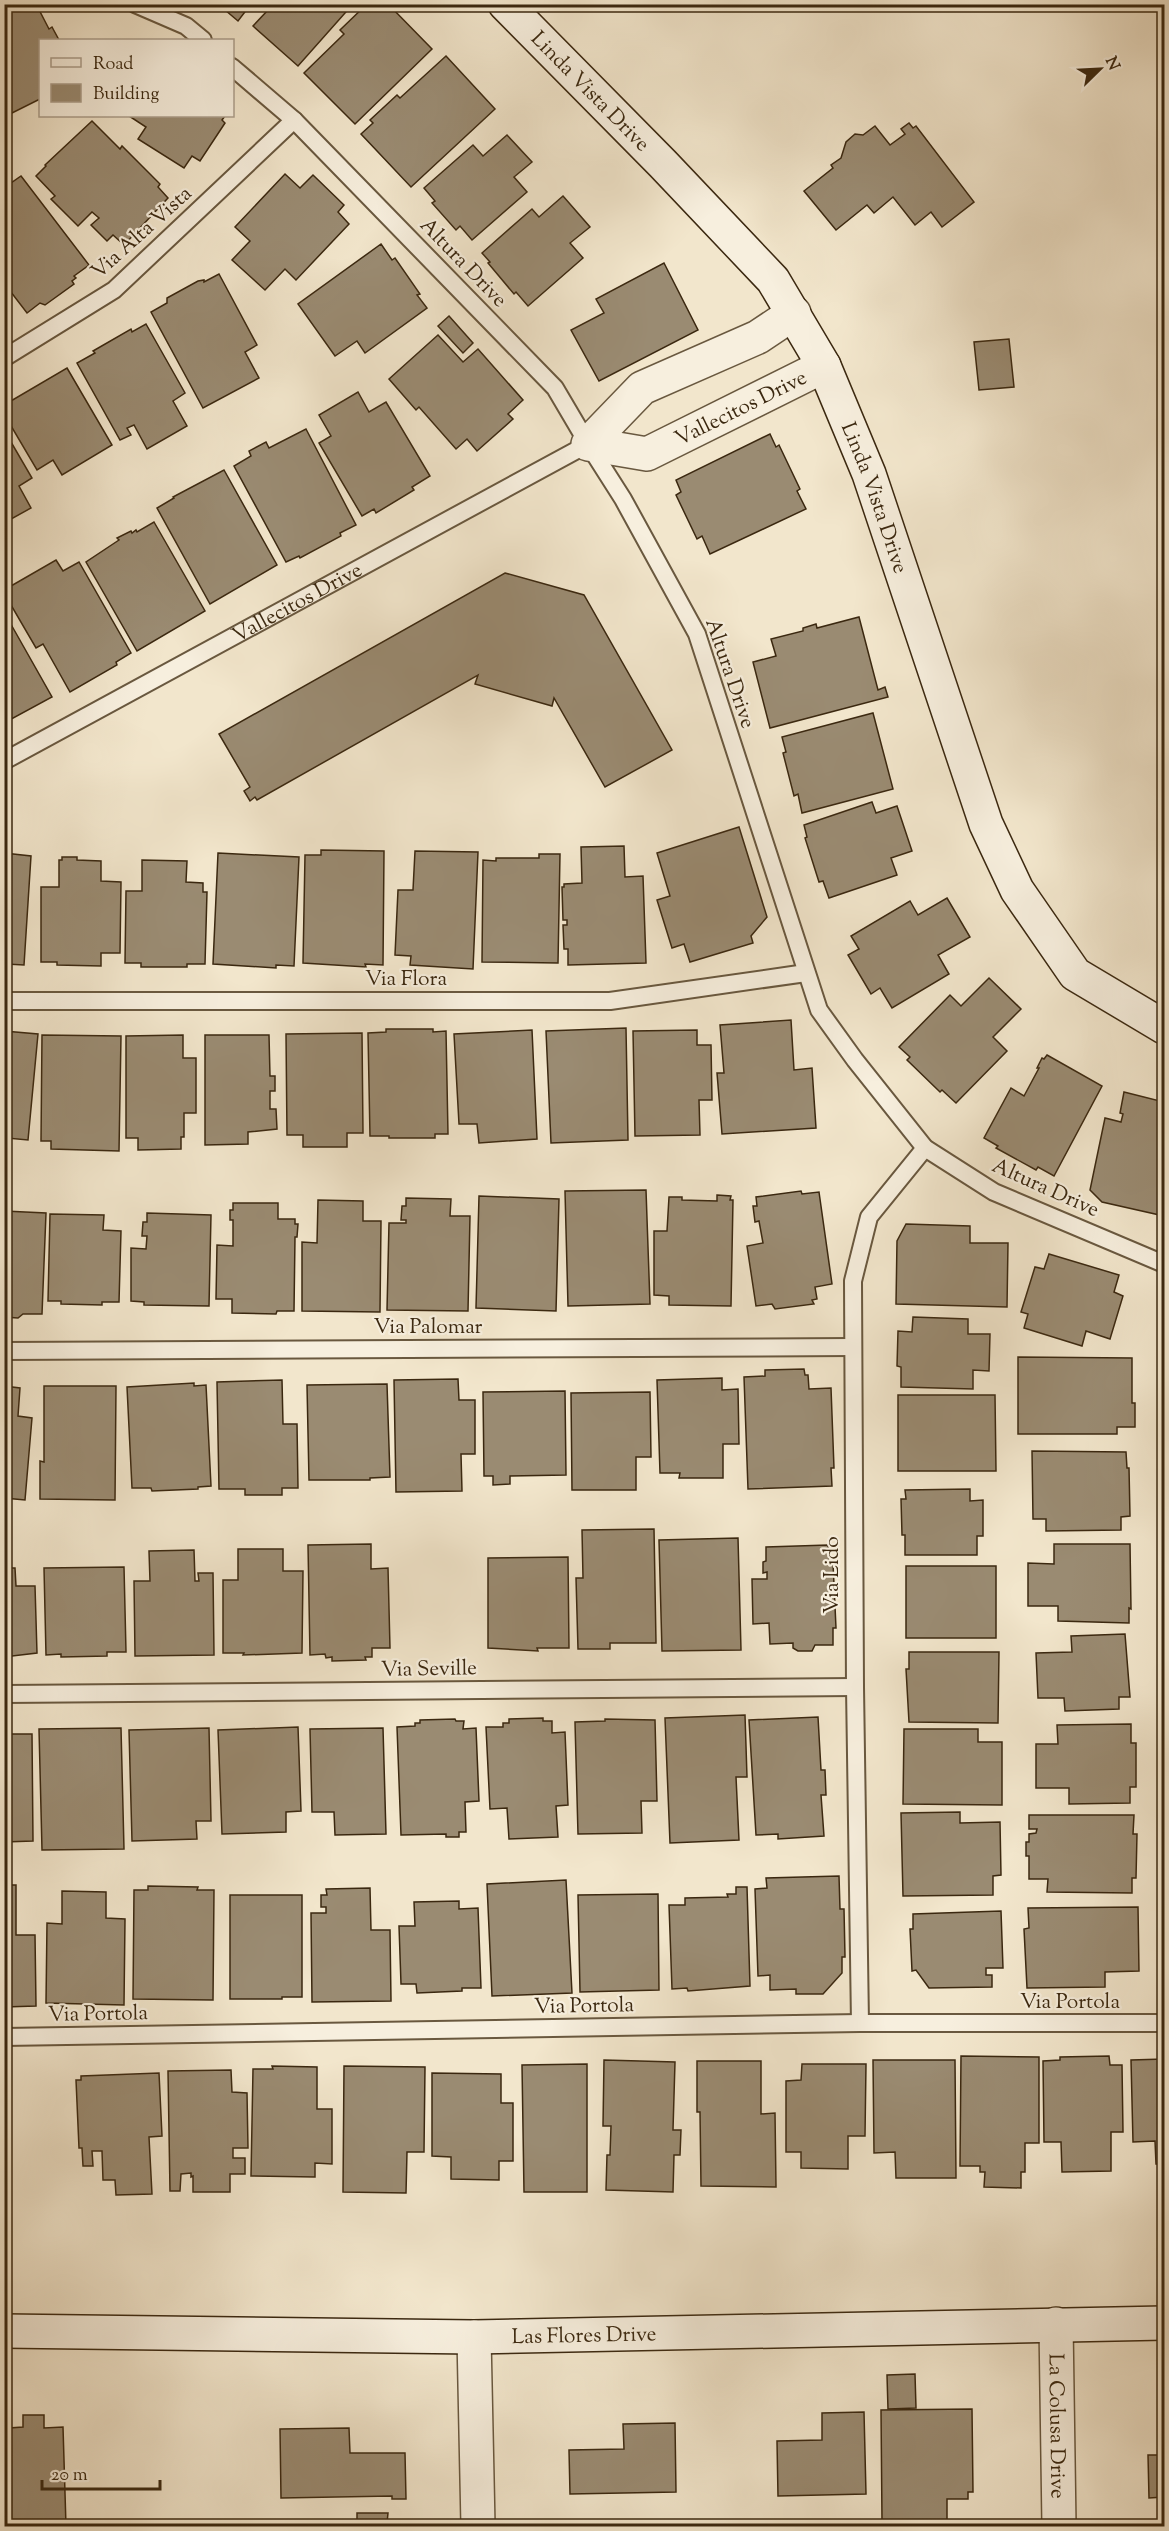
<svg xmlns="http://www.w3.org/2000/svg" width="1169" height="2531" viewBox="0 0 1169 2531" font-family="'Sorts Mill Goudy',serif">
	<style>
		.building { fill: #9a8b72; stroke: #3b2810; stroke-width: 1.5 }
		.lines { fill: none; stroke-linecap: round; stroke-linejoin: round }
		.lane-casing { stroke: #69583f; stroke-width: 20 }
		.street-casing { stroke: #69583f; stroke-width: 36 }
		.secondary-casing { stroke: #3b2810; stroke-width: 36 }
		.lane { stroke: #f7efde; stroke-width: 16 }
		.street { stroke: #f7efde; stroke-width: 33 }
		.secondary { stroke: #f7efde; stroke-width: 33 }
		.labels { text-anchor: middle; stroke-width: 4.5; stroke-linejoin: round; paint-order: stroke }
		.street-label { font-size: 21px; fill: #3b2810; stroke: #f7efde }
	</style>
	<rect width="100%" height="100%" fill="#f2e6cc"/>
	<filter id="stains"><feTurbulence type="fractalNoise" baseFrequency=".00333" numOctaves="4"/><feColorMatrix values="0 0 0 0 .2 0 0 0 0 .09 0 0 0 0 .02 0 0 0 .5 -.17"/></filter>
	<radialGradient id="worn" r=".72"><stop offset=".6" stop-color="#630" stop-opacity="0"/><stop offset="1" stop-color="#630" stop-opacity=".3"/></radialGradient>
	<!-- building -->
	<g class="building">
		<polygon points="4,4 27,4 28,7 36,4 49,29 52,27 59,40 40,40 40,99 4,117"/>
		<polygon points="218,4 251,4 238,21"/>
		<polygon points="263,4 353,4 298,66 253,26 267,11 261,6"/>
		<polygon points="367,4 388,4 432,49 355,124 304,73 344,34 340,30"/>
		<polygon points="446,56 495,109 411,187 361,134 373,123 370,120 397,95 400,98"/>
		<polygon points="129,116 225,116 222,120 225,123 200,161 192,156 184,168 138,139 146,127"/>
		<polygon points="92,121 120,149 122,146 160,184 158,187 168,198 124,245 113,235 107,241 91,225 99,218 92,212 78,226 51,199 55,196 36,176 46,166 45,165"/>
		<polygon points="909,123 913,128 916,126 974,202 942,227 931,212 915,225 893,197 874,213 867,205 836,230 804,191 833,168 831,165 841,158 846,142 855,134 863,135 875,126 890,145 905,134 901,129"/>
		<polygon points="507,135 532,162 514,177 527,192 472,240 460,226 456,230 432,203 435,201 424,188 473,145 483,156"/>
		<polygon points="285,174 300,188 313,175 344,205 338,212 349,224 296,280 285,269 265,290 232,260 250,241 235,227"/>
		<polygon points="21,176 89,265 74,276 76,278 72,281 74,284 45,305 40,303 27,313 4,283 4,188"/>
		<polygon points="563,196 590,227 570,243 583,258 528,306 516,292 514,294 488,263 490,262 482,253 532,209 539,217"/>
		<polygon points="381,244 392,260 395,258 420,294 417,295 427,308 365,353 357,341 335,356 298,304"/>
		<polygon points="664,263 698,330 599,381 571,330 604,313 596,299"/>
		<polygon points="219,274 257,345 245,352 259,378 203,408 151,312 167,303 167,298 198,281 204,280 204,282"/>
		<polygon points="449,316 473,343 463,353 438,326"/>
		<polygon points="146,324 185,393 173,401 187,426 147,449 134,425 127,428 131,435 120,440 77,363 95,353 93,351 131,329 132,332"/>
		<polygon points="438,335 463,362 478,349 523,400 508,414 513,419 477,451 467,439 456,449 419,407 416,410 389,379"/>
		<polygon points="1009,339 1014,387 979,390 974,342"/>
		<polygon points="67,368 112,445 62,475 53,460 37,470 4,414 4,405"/>
		<polygon points="358,392 369,412 386,402 430,476 412,487 414,490 376,513 374,509 362,516 319,443 331,436 319,415"/>
		<polygon points="306,429 356,525 340,533 341,536 300,558 299,556 286,562 234,466 251,456 249,451 266,442 269,448"/>
		<polygon points="4,430 32,478 19,486 31,508 4,523"/>
		<polygon points="770,434 776,447 779,445 800,489 797,491 806,509 710,554 702,536 697,539 676,495 681,492 676,480"/>
		<polygon points="224,470 277,565 210,604 157,508 174,498 173,497"/>
		<polygon points="154,522 205,611 137,651 86,562 119,540 117,538 131,531 132,533 136,530 137,532"/>
		<polygon points="56,560 63,571 79,562 131,653 116,662 117,665 70,692 43,644 36,648 4,593 4,590"/>
		<polygon points="505,573 584,595 672,750 605,787 554,698 552,706 475,684 478,675 257,800 255,797 250,801 244,791 250,787 219,734"/>
		<polygon points="4,612 52,697 4,723"/>
		<polygon points="859,617 878,690 885,687 888,697 770,728 753,662 776,656 771,639 803,631 803,628 816,624 817,628"/>
		<polygon points="873,713 893,789 802,813 798,794 794,796 783,753 786,752 782,737"/>
		<polygon points="872,802 876,813 897,806 912,851 891,858 897,875 829,898 823,881 819,882 805,838 807,837 804,825"/>
		<polygon points="739,827 767,917 751,936 753,943 690,962 684,944 672,948 657,900 670,896 657,853"/>
		<polygon points="624,846 625,877 643,876 646,963 568,965 568,949 564,949 563,925 567,925 567,920 563,920 562,887 564,887 564,884 582,883 581,847"/>
		<polygon points="321,850 384,851 383,965 365,964 366,967 303,963 305,855 321,855"/>
		<polygon points="415,851 478,852 473,969 410,965 411,956 395,955 398,890 413,890"/>
		<polygon points="4,853 31,856 24,965 6,964 6,967"/>
		<polygon points="218,853 299,857 294,966 276,965 276,968 213,964"/>
		<polygon points="539,854 560,854 558,963 482,962 483,860 496,861 496,858 539,858"/>
		<polygon points="62,857 77,857 77,860 101,861 101,881 121,882 120,953 101,953 101,966 57,965 57,962 41,962 41,887 59,887 59,860 62,860"/>
		<polygon points="142,860 187,861 186,882 203,883 203,892 207,892 205,964 187,964 187,967 141,967 141,963 125,963 126,891 142,891"/>
		<polygon points="947,898 970,937 938,955 949,974 892,1008 880,988 871,994 848,955 859,949 851,936 910,901 918,915"/>
		<polygon points="989,978 1021,1009 993,1037 1007,1051 956,1103 942,1090 940,1092 907,1060 910,1057 899,1047 950,995 961,1006"/>
		<polygon points="791,1020 794,1070 812,1068 816,1128 722,1134 717,1073 724,1073 720,1025"/>
		<polygon points="626,1028 628,1140 551,1143 546,1031"/>
		<polygon points="386,1029 433,1029 433,1032 446,1031 448,1134 435,1134 435,1138 389,1138 389,1136 370,1136 368,1033 386,1032"/>
		<polygon points="532,1030 537,1139 479,1143 477,1124 459,1124 454,1034"/>
		<polygon points="697,1030 697,1045 711,1045 712,1100 699,1100 700,1135 635,1136 633,1031"/>
		<polygon points="4,1031 38,1034 28,1140 7,1138 6,1150"/>
		<polygon points="362,1033 363,1133 347,1133 347,1147 303,1147 303,1135 287,1135 286,1034"/>
		<polygon points="42,1035 121,1036 119,1151 51,1149 51,1141 41,1141"/>
		<polygon points="183,1035 183,1058 196,1058 196,1113 184,1113 184,1137 181,1137 181,1149 138,1150 138,1138 126,1138 126,1036"/>
		<polygon points="205,1035 269,1035 270,1076 275,1076 275,1091 270,1091 270,1109 276,1109 277,1129 248,1132 248,1144 205,1145"/>
		<polygon points="1047,1055 1102,1086 1054,1176 1038,1167 1036,1170 996,1148 998,1146 984,1138 1011,1088 1024,1096 1039,1068 1037,1068 1042,1058 1044,1059"/>
		<polygon points="1124,1092 1164,1102 1164,1216 1102,1202 1090,1190 1105,1118 1121,1122 1123,1114 1120,1113"/>
		<polygon points="646,1190 650,1304 568,1306 565,1191"/>
		<polygon points="801,1191 802,1194 819,1192 832,1284 815,1287 817,1299 812,1300 814,1304 775,1309 772,1304 756,1306 747,1246 763,1243 759,1221 755,1222 753,1206 757,1206 756,1197"/>
		<polygon points="717,1195 731,1196 730,1200 733,1200 731,1306 669,1305 669,1296 654,1295 654,1231 667,1231 669,1197 682,1197 682,1200 717,1201"/>
		<polygon points="479,1196 559,1199 556,1311 476,1308"/>
		<polygon points="406,1198 451,1199 450,1216 470,1216 468,1311 387,1310 389,1223 406,1223 406,1220 401,1220 402,1206 406,1206"/>
		<polygon points="318,1200 363,1201 363,1221 381,1221 380,1312 302,1311 302,1242 317,1243"/>
		<polygon points="233,1203 278,1203 278,1219 295,1219 295,1224 298,1224 297,1237 295,1237 294,1311 277,1311 276,1314 232,1313 232,1299 216,1299 217,1245 233,1246 233,1220 230,1220 230,1210 233,1210"/>
		<polygon points="4,1211 46,1213 42,1314 23,1314 18,1318 4,1317"/>
		<polygon points="147,1213 211,1215 209,1306 144,1305 144,1302 131,1301 131,1248 146,1249 147,1236 142,1236 143,1222 147,1222"/>
		<polygon points="50,1214 104,1215 103,1230 121,1231 119,1302 102,1302 102,1305 61,1304 61,1301 48,1301"/>
		<polygon points="906,1224 970,1226 970,1243 1008,1243 1007,1307 896,1304 897,1241"/>
		<polygon points="1049,1254 1119,1275 1114,1292 1123,1296 1110,1339 1086,1331 1082,1346 1024,1328 1028,1314 1021,1312 1035,1267 1044,1269"/>
		<polygon points="913,1317 968,1319 968,1334 990,1334 989,1371 973,1370 973,1389 901,1387 901,1367 897,1366 898,1331 912,1332"/>
		<polygon points="1018,1357 1132,1358 1132,1403 1135,1403 1135,1427 1117,1427 1117,1434 1018,1434"/>
		<polygon points="804,1369 805,1375 808,1375 809,1389 831,1388 834,1468 831,1468 832,1486 748,1489 744,1377 765,1376 765,1370"/>
		<polygon points="722,1378 722,1390 738,1389 739,1444 723,1444 723,1478 679,1478 680,1473 660,1473 657,1380"/>
		<polygon points="458,1379 459,1400 475,1400 475,1454 461,1454 462,1491 396,1492 394,1380"/>
		<polygon points="282,1380 283,1424 297,1424 298,1488 282,1488 282,1495 245,1495 245,1489 219,1489 217,1382"/>
		<polygon points="194,1383 194,1386 206,1385 211,1486 198,1487 198,1489 152,1491 151,1488 132,1488 127,1387"/>
		<polygon points="387,1384 390,1477 370,1478 370,1480 309,1480 307,1385"/>
		<polygon points="4,1386 20,1388 18,1416 32,1418 25,1500 4,1498"/>
		<polygon points="44,1386 116,1386 115,1500 40,1499 40,1461 44,1462"/>
		<polygon points="565,1391 566,1475 510,1476 510,1484 493,1485 493,1476 484,1476 483,1392"/>
		<polygon points="650,1392 651,1457 636,1457 636,1490 572,1490 571,1393"/>
		<polygon points="898,1395 995,1395 996,1471 898,1471"/>
		<polygon points="1032,1451 1126,1452 1127,1468 1129,1468 1130,1516 1121,1517 1121,1530 1046,1531 1046,1519 1033,1519"/>
		<polygon points="970,1489 970,1501 983,1500 983,1536 977,1536 977,1555 905,1555 905,1535 902,1535 901,1499 906,1499 905,1490"/>
		<polygon points="654,1529 656,1643 610,1643 610,1649 578,1649 576,1578 583,1578 582,1530"/>
		<polygon points="738,1538 741,1650 662,1651 659,1540"/>
		<polygon points="371,1544 371,1569 388,1568 390,1648 372,1648 372,1657 365,1657 366,1660 332,1661 332,1657 326,1658 325,1654 310,1655 308,1545"/>
		<polygon points="1054,1544 1130,1544 1131,1609 1129,1608 1129,1623 1058,1621 1058,1606 1028,1606 1028,1563 1054,1564"/>
		<polygon points="828,1545 829,1563 833,1563 836,1628 833,1628 833,1645 815,1645 812,1651 798,1651 793,1648 793,1643 770,1644 769,1623 753,1624 752,1579 767,1579 767,1572 763,1573 763,1562 766,1561 766,1547"/>
		<polygon points="238,1549 283,1549 283,1571 303,1571 302,1653 243,1655 244,1653 223,1653 223,1580 238,1580"/>
		<polygon points="194,1550 195,1581 199,1581 198,1573 213,1573 214,1655 135,1656 134,1581 150,1581 149,1551"/>
		<polygon points="568,1557 569,1648 537,1648 538,1651 488,1648 488,1558"/>
		<rect x="906" y="1566" width="90" height="72"/>
		<polygon points="124,1567 126,1652 107,1652 107,1656 61,1657 61,1654 46,1655 44,1568"/>
		<polygon points="4,1568 15,1568 16,1586 35,1586 37,1653 4,1657"/>
		<polygon points="1125,1634 1130,1697 1119,1697 1119,1709 1065,1711 1064,1698 1038,1698 1036,1653 1072,1652 1071,1636"/>
		<polygon points="909,1652 999,1652 998,1723 909,1722 906,1669 909,1669"/>
		<polygon points="745,1715 747,1777 736,1777 739,1840 670,1843 665,1718"/>
		<polygon points="818,1717 821,1770 825,1770 826,1795 821,1795 824,1836 778,1839 778,1834 756,1835 749,1720"/>
		<polygon points="543,1718 543,1721 552,1721 552,1733 565,1732 568,1805 556,1806 558,1837 509,1839 507,1808 490,1809 486,1727 503,1727 503,1723 509,1723 509,1719"/>
		<polygon points="455,1719 456,1721 464,1721 463,1729 476,1728 479,1801 465,1802 466,1832 459,1832 459,1837 446,1837 446,1834 401,1835 397,1727 415,1726 415,1723 420,1723 420,1720"/>
		<polygon points="605,1719 655,1720 657,1801 641,1801 642,1833 578,1834 575,1722 605,1721"/>
		<polygon points="1131,1724 1131,1743 1136,1743 1136,1787 1130,1787 1130,1803 1069,1804 1069,1788 1036,1788 1036,1744 1058,1744 1057,1725"/>
		<polygon points="298,1727 301,1811 286,1812 286,1832 222,1834 218,1730"/>
		<polygon points="121,1728 124,1849 42,1850 39,1729"/>
		<polygon points="209,1728 211,1821 196,1821 197,1839 132,1841 129,1730"/>
		<polygon points="383,1728 386,1834 335,1835 334,1812 312,1812 310,1729"/>
		<polygon points="904,1729 978,1729 978,1742 1002,1742 1002,1805 903,1804"/>
		<polygon points="4,1734 32,1734 33,1841 4,1842"/>
		<polygon points="960,1812 960,1823 1000,1822 1001,1875 993,1876 993,1895 903,1896 901,1813"/>
		<polygon points="1029,1815 1134,1815 1133,1834 1137,1834 1136,1878 1132,1878 1132,1893 1047,1892 1048,1879 1029,1879 1029,1856 1026,1856 1026,1842 1029,1842 1029,1834 1036,1833 1037,1829 1029,1829"/>
		<polygon points="839,1876 840,1909 844,1909 845,1957 842,1957 842,1973 823,1994 796,1994 796,1989 770,1990 770,1975 758,1976 755,1889 767,1888 766,1878"/>
		<polygon points="566,1880 572,1993 492,1996 487,1884"/>
		<polygon points="4,1885 16,1885 16,1935 35,1935 36,2006 4,2007"/>
		<polygon points="148,1886 198,1887 197,1890 214,1890 213,2000 133,1999 134,1890 148,1890"/>
		<polygon points="736,1887 747,1887 750,1986 688,1991 687,1988 672,1989 669,1905 685,1905 685,1898 728,1897 727,1894 736,1894"/>
		<polygon points="370,1888 371,1930 390,1930 391,2001 312,2002 311,1913 326,1913 326,1907 321,1907 321,1895 327,1895 326,1889"/>
		<polygon points="62,1891 106,1892 106,1918 125,1919 124,2005 46,2003 47,1923 62,1924"/>
		<polygon points="658,1894 659,1990 580,1992 578,1895"/>
		<polygon points="230,1895 302,1895 302,1997 282,1997 282,1999 230,1999"/>
		<polygon points="459,1901 459,1909 478,1908 481,1988 462,1988 462,1991 417,1993 416,1984 401,1984 399,1926 415,1926 414,1902"/>
		<polygon points="1138,1907 1139,1971 1105,1972 1105,1987 1027,1988 1024,1929 1029,1928 1028,1908"/>
		<polygon points="1001,1911 1003,1968 986,1968 986,1975 992,1975 992,1987 929,1988 916,1970 912,1971 910,1929 913,1929 913,1914"/>
		<polygon points="961,2056 1039,2057 1039,2143 1025,2143 1025,2172 1021,2172 1021,2188 984,2187 985,2172 980,2172 980,2166 960,2166"/>
		<polygon points="1109,2056 1110,2065 1122,2065 1123,2132 1111,2132 1111,2171 1062,2172 1061,2142 1044,2142 1043,2061 1060,2060 1060,2057"/>
		<polygon points="1164,2059 1164,2164 1156,2164 1155,2141 1133,2142 1131,2060"/>
		<polygon points="604,2060 675,2062 673,2130 681,2130 680,2155 674,2155 673,2192 606,2190 607,2155 610,2155 611,2126 603,2126"/>
		<polygon points="873,2060 955,2060 956,2178 896,2178 895,2152 874,2153"/>
		<polygon points="697,2061 761,2061 761,2114 775,2113 776,2187 701,2186 700,2112 697,2112"/>
		<polygon points="587,2064 587,2192 524,2192 522,2065"/>
		<polygon points="802,2064 866,2064 865,2136 848,2136 848,2169 801,2168 801,2152 786,2152 786,2081 801,2080"/>
		<polygon points="272,2066 317,2067 317,2109 332,2109 332,2164 315,2163 315,2177 251,2176 253,2069 273,2069"/>
		<polygon points="344,2066 425,2067 424,2152 407,2152 406,2193 343,2192"/>
		<polygon points="231,2070 232,2092 247,2093 248,2148 233,2148 233,2158 245,2158 245,2174 230,2174 230,2192 193,2192 193,2176 191,2177 191,2173 181,2174 180,2191 170,2191 168,2071"/>
		<polygon points="159,2073 162,2136 149,2137 152,2194 116,2195 115,2180 103,2180 102,2151 92,2151 93,2166 83,2166 82,2148 79,2148 76,2080 81,2080 81,2076"/>
		<polygon points="432,2073 501,2074 501,2103 513,2103 513,2161 499,2161 499,2180 451,2179 451,2157 432,2156"/>
		<polygon points="915,2374 916,2408 888,2409 887,2375"/>
		<polygon points="972,2409 973,2492 968,2492 968,2499 947,2499 947,2520 882,2520 881,2410"/>
		<polygon points="864,2412 866,2494 778,2496 777,2441 822,2440 822,2413"/>
		<polygon points="23,2415 44,2415 44,2428 63,2427 66,2526 11,2526 11,2523 8,2524 9,2428 23,2427"/>
		<polygon points="675,2423 676,2492 570,2494 569,2450 624,2449 623,2424"/>
		<polygon points="349,2428 350,2453 405,2453 406,2499 392,2499 392,2496 281,2498 280,2429"/>
		<polygon points="1148,2455 1164,2455 1164,2497 1149,2498"/>
		<polygon points="357,2513 388,2513 387,2523 380,2523 380,2526 336,2526 336,2522 357,2522"/>
	</g>
	<g class="lines">
		<!-- lane casing -->
		<g class="lane-casing">
			<g id="lane">
				<polyline points="135,4 186,26 203,40"/>
				<polyline points="232,67 294,120 555,388 588,444 623,499 697,634 819,1010 855,1060 925,1148 994,1192 1164,1264"/>
				<polyline points="4,358 114,290 294,120"/>
				<path id="s1" d="M 4,761 L 588,444"/>
				<polyline points="4,1001 610,1001 806,973"/>
				<polyline points="4,1351 852,1347"/>
				<polyline points="4,1694 855,1687"/>
				<polyline points="860,2023 855,1687 853,1281 869,1217 925,1148"/>
				<polyline points="4,2037 860,2023 1164,2023"/>
			</g>
		</g>
		<!-- street casing -->
		<g class="street-casing">
			<g id="street">
				<path id="s2" d="M 794,313 L 758,337 L 642,388 L 588,444 L 647,454 L 824,366"/>
				<path id="s3" d="M 1056,2324 L 1059,2526"/>
				<polyline points="474,2337 478,2526"/>
			</g>
		</g>
		<!-- secondary casing -->
		<g class="secondary-casing">
			<g id="secondary">
				<path id="s4" d="M 505,4 L 663,164 L 773,280 L 824,366 L 869,474 L 986,824 L 1017,890 L 1075,974 L 1164,1027"/>
				<path id="s5" d="M 4,2331 L 474,2337 L 1164,2323"/>
			</g>
		</g>
		<!-- lane -->
		<use href="#lane" class="lane"/>
		<!-- street -->
		<use href="#street" class="street"/>
		<!-- secondary -->
		<use href="#secondary" class="secondary"/>
	</g>
	<g class="labels">
		<!-- street labels -->
		<g class="street-label">
			<text dy="7" stroke="none"><textPath href="#s4" startOffset="122">Linda Vista Drive</textPath></text>
			<text transform="translate(141 232) rotate(-42)" y="7">Via Alta Vista</text>
			<text transform="translate(464 262) rotate(46)" y="7">Altura Drive</text>
			<text dy="7" stroke="none"><textPath href="#s2" startOffset="412">Vallecitos Drive</textPath></text>
			<text dy="7" stroke="none"><textPath href="#s4" startOffset="626">Linda Vista Drive</textPath></text>
			<text dy="7" stroke="none"><textPath href="#s1" startOffset="333">Vallecitos Drive</textPath></text>
			<text transform="translate(731 673) rotate(71)" y="7">Altura Drive</text>
			<text x="406" y="985">Via Flora</text>
			<text transform="translate(1046 1187) rotate(24)" y="7">Altura Drive</text>
			<text x="428" y="1333">Via Palomar</text>
			<text transform="translate(831 1575) rotate(-90)" y="7">Via Lido</text>
			<text transform="translate(429 1668) rotate(-1)" y="7">Via Seville</text>
			<text x="1070" y="2008">Via Portola</text>
			<text transform="translate(584 2005) rotate(-1)" y="7">Via Portola</text>
			<text transform="translate(98 2013) rotate(-1)" y="7">Via Portola</text>
			<text dy="7" stroke="none"><textPath href="#s5" startOffset="580">Las Flores Drive</textPath></text>
			<text dy="7" stroke="none"><textPath href="#s3" startOffset="102">La Colusa Drive</textPath></text>
		</g>
	</g>
	<!-- margin -->
	<rect width="1169" height="2531" fill="none" stroke="#f2e6cc" stroke-width="24"/>
	<rect x="6" y="6" width="1157" height="2519" fill="none" stroke="#3b2810" stroke-width="3"/>
	<rect x="12" y="12" width="1145" height="2507" fill="none" stroke="#3b2810" stroke-width="1.5"/>
	<!-- legend -->
	<rect x="39" y="39" width="195" height="78" fill="#f7efde" stroke="#ac9f8c" stroke-width="1.5"/>
	<rect x="51" y="58" width="30" height="9" fill="#f7efde" stroke="#ac9f8c" stroke-width="1.5"/>
	<text x="93" y="69" font-size="18" fill="#3b2810">Road</text>
	<rect x="51" y="84" width="30" height="18" fill="#9a8b72" stroke="#ac9f8c" stroke-width="1.5"/>
	<text x="93" y="99" font-size="18" fill="#3b2810">Building</text>
	<!-- north arrow -->
	<g transform="translate(1100 69) rotate(66)" stroke="#f7efde" stroke-width="4.5" paint-order="stroke">
	<path d="M0-4.5L10 22L0 15L-10 22Z" fill="#3b2810"/>
	<text y="-9" font-size="16" font-weight="bold" text-anchor="middle" fill="#3b2810">N</text>
	</g>
	<!-- scale -->
	<path d="M42 2480v9h118v-9" fill="none" stroke="#3b2810" stroke-width="3"/>
	<text x="51" y="2480" font-size="18" fill="#3b2810" stroke="#f7efde" stroke-width="4.5" paint-order="stroke">20 m</text>
	<rect width="100%" height="100%" filter="url(#stains)"/>
	<rect width="100%" height="100%" fill="url(#worn)"/>
</svg>
